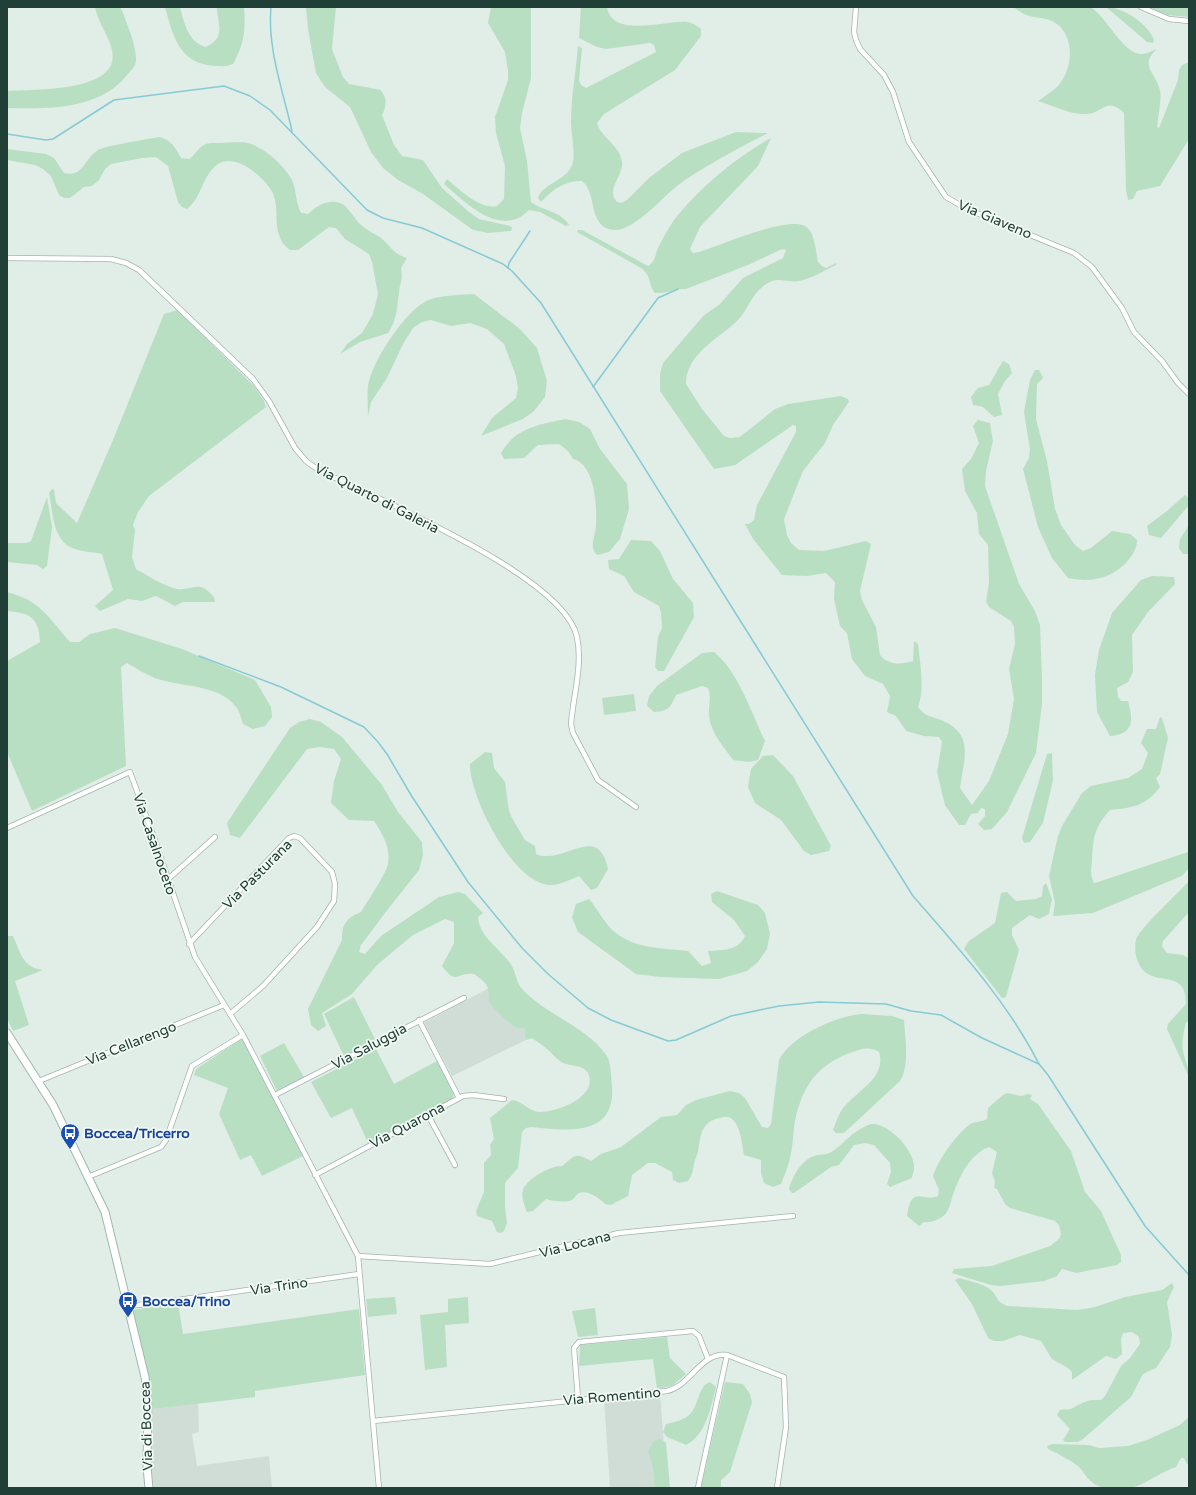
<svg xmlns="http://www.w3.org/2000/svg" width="1196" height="1495" viewBox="0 0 1196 1495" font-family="'Varela Round',sans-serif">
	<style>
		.built { fill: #cfddd6 }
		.green { fill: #b9dfc3 }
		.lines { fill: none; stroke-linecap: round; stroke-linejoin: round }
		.stream { stroke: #86cad5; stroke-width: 1.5 }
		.street-casing { stroke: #a3b5ae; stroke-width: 6 }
		.secondary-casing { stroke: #9fb9b0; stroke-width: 9 }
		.street { stroke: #fff; stroke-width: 4.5 }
		.secondary { stroke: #fff; stroke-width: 7 }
		.labels { text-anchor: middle; stroke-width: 3.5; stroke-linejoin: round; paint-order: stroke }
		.street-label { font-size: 14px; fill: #203f36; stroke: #f2f9f5 }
		.transit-label { font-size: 14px; font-weight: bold; fill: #164399; stroke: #f2f9f5; text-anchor: start }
	</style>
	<rect width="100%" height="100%" fill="#e1ede7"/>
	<!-- built -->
	<g class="built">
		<polygon points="489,988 489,1002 524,1028 526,1040 452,1076 424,1023"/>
		<polygon points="660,1393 667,1486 650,1488 610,1488 604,1399"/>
		<polygon points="198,1403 199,1432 192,1434 197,1466 269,1456 272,1488 154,1488 152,1472 153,1409"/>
	</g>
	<!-- green -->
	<g class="green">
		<path d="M 95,7 L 120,7 L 123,13 C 128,27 136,44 136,60 C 136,66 131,71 127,75 C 100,110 47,109 7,108 L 7,91 C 32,89 122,93 112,50 C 109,36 98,23 95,7 Z"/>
		<path d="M 165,7 L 180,7 C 184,23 188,42 206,47 C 227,37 217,24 217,7 L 244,7 C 246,29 244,45 233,64 C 227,67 221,66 215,66 C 179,64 173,36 165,7 Z"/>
		<path d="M 306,7 L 336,7 L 332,49 L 343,77 L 349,84 L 381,90 C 387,99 387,105 382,115 L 394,145 L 402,156 L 423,160 L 442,188 L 469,212 L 479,219 L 510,226 L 512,228 L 511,231 L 488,233 L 473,230 L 423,194 L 398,180 L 383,168 L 371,152 L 350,107 L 325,87 L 316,73 L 308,29 Z"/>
		<path d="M 491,7 L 531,7 L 531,78 L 522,113 L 520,128 L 527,161 L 531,202 C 543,211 561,211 569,225 L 566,226 L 540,212 L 529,210 C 501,239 466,203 444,184 L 447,179 C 459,189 480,210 497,206 L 504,199 L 505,166 L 496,133 L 495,117 L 508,80 L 508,71 L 505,52 L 488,23 Z"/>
		<path d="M 581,7 L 607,7 C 612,39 667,20 687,22 C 692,22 697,26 701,29 L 701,36 L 675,70 L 604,114 L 597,123 C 601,138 620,145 622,162 C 624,175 605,190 617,202 L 621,203 L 627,200 L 649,178 L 682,153 L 736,132 L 768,133 C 740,147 711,163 685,180 C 663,195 647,219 622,229 C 616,231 609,230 604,227 C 589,216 596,192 582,181 C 565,180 552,190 541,202 L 538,198 C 543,183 566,181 572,165 C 576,155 571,134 571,122 C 571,97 576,71 578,46 L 582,48 L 579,80 L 581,85 L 586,88 L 656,52 L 654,45 L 650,43 L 606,49 L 597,47 L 579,38 Z"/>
		<path d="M 1014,7 L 1092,8 C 1107,18 1124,55 1142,54 C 1147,54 1153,50 1157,49 C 1139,65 1155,72 1160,90 C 1162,98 1158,117 1157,127 L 1159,128 L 1178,80 L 1179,70 L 1182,65 L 1189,62 L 1189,139 L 1160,186 L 1137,191 L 1133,199 L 1128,200 L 1126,190 L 1124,113 C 1107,96 1103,113 1087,114 C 1071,115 1054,106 1038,101 C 1045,96 1053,91 1058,86 C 1073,69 1075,38 1057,24 C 1043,14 1029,22 1014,7 Z"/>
		<path d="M 1106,7 C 1123,7 1148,24 1154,40 L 1153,43 L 1147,42 Z"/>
		<polygon points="1149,7 1189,7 1189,17 1167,15"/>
		<path d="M 159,137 C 170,139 176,148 181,158 L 190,159 C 194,155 198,149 202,146 C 207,142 215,143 220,143 C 230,143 242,141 251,144 C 266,149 283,165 291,178 C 297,189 295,202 301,213 L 308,214 C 317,205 332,197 344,205 C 350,210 355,219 360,224 C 366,230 374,233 381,238 C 391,246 393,254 407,258 L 401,268 C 403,281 400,281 399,293 C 397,308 397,320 388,333 L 360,342 L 340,354 L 347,344 L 362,333 L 373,314 L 378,294 L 372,262 L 369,254 L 345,239 L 336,228 L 329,227 L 298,250 L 290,250 C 285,246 281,242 279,235 C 274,221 280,205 271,190 C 262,175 235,153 218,164 C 202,175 202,198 187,209 L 182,207 L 178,202 L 168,166 L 156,157 L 142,158 L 111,164 L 105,169 L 99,180 L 92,186 L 84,187 L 70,198 L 64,198 L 59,195 L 51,176 L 43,169 L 35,165 L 7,160 L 7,149 L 46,154 L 54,158 L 64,173 C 84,177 83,160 98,150 C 104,146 149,139 159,137 Z"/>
		<path d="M 771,138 L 758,166 L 700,227 L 690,249 L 693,253 L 699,252 C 719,246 786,216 805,226 C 815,231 816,252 818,262 L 822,266 L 826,268 L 836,263 L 836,265 C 825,270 811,279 799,281 C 790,283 781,278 772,281 C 752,289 749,310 736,322 C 717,340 686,354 686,384 L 702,409 L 724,436 L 730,438 L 740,437 L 775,409 L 788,404 L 841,396 L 848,399 L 849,402 L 833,425 L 825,443 L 803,471 L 784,519 L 787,535 L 791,543 L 799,550 L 824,551 L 866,541 L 871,544 L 860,591 L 862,600 L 876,627 L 880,655 C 888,665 901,665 913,661 L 914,641 L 918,644 C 920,664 925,687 918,707 C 927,718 929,715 941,720 C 975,734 964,758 960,788 L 972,805 L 989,781 L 1008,734 L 1014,699 L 1009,669 L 1015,644 L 1014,627 L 1011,621 L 989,607 L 986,601 L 989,583 L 988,545 L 979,534 L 977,513 L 965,491 L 962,469 L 971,459 L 979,443 L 973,426 L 978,420 L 990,423 L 993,441 L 986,471 L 985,486 L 1019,584 L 1035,611 L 1040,625 L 1042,678 L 1042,704 L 1036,753 L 1007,812 L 992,829 L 984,830 L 978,824 L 985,816 L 985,809 L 981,808 L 978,813 L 971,814 L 965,825 L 959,825 L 945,805 L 937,772 L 942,742 L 939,737 L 924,736 L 906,731 L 896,716 L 887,712 L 890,696 L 883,684 L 865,676 L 852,659 L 847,633 L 840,626 L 834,599 L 835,582 L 826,573 L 807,576 L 782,575 L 753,539 L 745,524 L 749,524 L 754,520 L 757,505 L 796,432 L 796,426 L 793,425 L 735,465 L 714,469 L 660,391 L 660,374 L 663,363 L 704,315 L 719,305 L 743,278 L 783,258 L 786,250 L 782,249 L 748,265 L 686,289 C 676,288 666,294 655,293 C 647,283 653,278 641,268 L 577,232 L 578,230 L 582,230 L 648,266 C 656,261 655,255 658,248 C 663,238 670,225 677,216 C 704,184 736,158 771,138 Z"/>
		<path d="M 474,294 L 520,329 L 537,348 L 547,381 L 545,397 L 534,411 L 523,419 L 481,436 L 492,418 L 516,398 L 518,388 L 516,376 L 504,344 L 487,329 L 470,323 L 451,326 L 431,320 L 422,322 L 413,328 L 403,344 L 387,378 L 371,402 L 368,417 C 368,407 367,396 368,386 C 371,363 403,315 423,303 C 435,295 459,295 474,294 Z"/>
		<path d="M 177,310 L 254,386 L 264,401 L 266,407 L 149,496 L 138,512 L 133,525 L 135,530 L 132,557 L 136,569 C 148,576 161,584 173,588 C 187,593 198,580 209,592 C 213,596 214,596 215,602 L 183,602 L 175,606 L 156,596 L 142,601 L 128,599 L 100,611 L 95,606 L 113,590 L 102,554 C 93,552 83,552 75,549 C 52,542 53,511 49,493 L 52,489 L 54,490 L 56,503 L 77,523 L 113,440 L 164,314 Z"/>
		<polygon points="1003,361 1009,364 1012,373 1005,381 998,394 1002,415 994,417 983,407 973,405 971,397 978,388 989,385"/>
		<path d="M 1035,370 L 1039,370 L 1043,378 L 1037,384 L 1036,419 L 1047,461 L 1055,509 L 1061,525 L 1075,545 L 1083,551 L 1091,548 L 1112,531 L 1130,534 L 1137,540 C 1137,557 1116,575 1100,578 C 1090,581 1078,580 1068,578 L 1052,558 L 1038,527 L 1023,469 L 1029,458 L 1030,450 L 1024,412 L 1030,380 Z"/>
		<path d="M 565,419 L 579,422 L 590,429 L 600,449 L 627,484 L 629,509 L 620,539 L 609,552 L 597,555 C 588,546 596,536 596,525 C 597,506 595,464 573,459 L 568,451 L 559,444 L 538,445 L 524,458 L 504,459 L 501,453 C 515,428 538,425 565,419 Z"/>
		<polygon points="1185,495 1189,498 1189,505 1161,538 1149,535 1147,526 1167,511"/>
		<polygon points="47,497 52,527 47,566 43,569 37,565 7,562 7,543 26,543 31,541"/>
		<polygon points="1189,525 1189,554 1183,554 1179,548 1180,539"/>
		<polygon points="631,540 651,541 660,551 673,579 693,603 694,617 664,671 658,671 655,667 658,637 662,628 661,613 659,606 634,592 624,576 609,569 608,560 619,559"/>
		<path d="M 1152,576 L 1174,577 L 1175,584 L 1148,612 L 1132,635 L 1133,672 L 1128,682 L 1117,688 L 1118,697 L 1121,701 L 1128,701 C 1133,720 1135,734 1110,736 L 1097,712 L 1095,675 L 1099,650 L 1112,613 L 1141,580 Z"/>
		<path d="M 7,592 C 41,601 48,617 70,642 L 79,642 L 90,634 L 115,628 L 182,649 L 255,680 L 271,707 L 272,717 L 265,726 L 253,729 L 243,724 C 241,719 240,711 236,707 C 220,686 189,687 165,681 C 151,678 139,670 127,663 L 121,667 L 126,766 L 32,811 L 7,752 L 7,661 L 40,642 C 39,617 30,613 7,611 Z"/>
		<path d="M 714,652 C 738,671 752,714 765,741 L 758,760 L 749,762 L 733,760 C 723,746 711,733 709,716 C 708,706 712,698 708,688 L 702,686 L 676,695 C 670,708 669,711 654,712 L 647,706 L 649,696 L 657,686 L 702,653 Z"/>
		<polygon points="634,694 636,711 604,715 602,698"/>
		<path d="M 1160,717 L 1162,718 L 1168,738 L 1160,774 L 1156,778 L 1160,787 C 1146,806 1132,808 1110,810 C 1094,827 1093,839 1092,861 C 1091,870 1090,875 1094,883 L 1098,882 L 1188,852 L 1189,868 L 1182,876 L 1093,913 L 1053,916 L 1055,903 L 1049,876 L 1058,836 L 1062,826 L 1082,793 L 1091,786 L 1128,778 L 1142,769 L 1148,753 L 1141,743 L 1147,729 L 1156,729 Z"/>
		<path d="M 310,719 L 321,722 L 342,737 L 382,785 L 398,812 L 422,842 L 423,855 L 419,870 L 385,913 L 361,945 L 359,952 L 365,954 L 381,936 L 439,897 L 458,892 L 465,894 L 483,913 L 478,917 C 479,936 499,948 510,963 C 516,971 516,983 523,990 C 548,1016 586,1026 607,1056 C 611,1063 611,1077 612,1086 C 616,1137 567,1131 532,1127 L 526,1128 L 522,1132 L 518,1168 L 505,1183 L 505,1207 L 507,1223 L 504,1231 L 501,1233 L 497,1232 L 492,1221 L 477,1216 L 476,1211 L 484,1192 L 484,1163 L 491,1155 L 490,1145 L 494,1139 L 490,1118 L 512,1100 C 523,1101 529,1112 540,1112 C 557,1112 599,1097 588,1073 C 584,1065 570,1066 563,1063 C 557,1060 552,1053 547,1049 C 543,1045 537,1042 532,1038 L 526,1040 L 524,1028 C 511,1030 497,1011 489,1002 C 489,985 488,984 474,974 C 456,972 457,986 442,966 L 454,943 L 454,922 L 445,919 L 413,935 L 377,965 L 352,994 L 322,1013 L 326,1026 L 318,1031 L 311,1025 L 308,1009 L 342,940 C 342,924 346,918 361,912 C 367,902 386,874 388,864 C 391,848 382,833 374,821 L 349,820 L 331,803 L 334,781 L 341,759 L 334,749 L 319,747 L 307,749 L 240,838 L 230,835 L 227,823 L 290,728 L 299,722 Z"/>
		<path d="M 485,752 L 492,753 L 494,768 L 505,782 L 509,811 L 512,818 L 525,840 L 535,846 L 536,854 C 564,866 598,821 608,869 L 597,888 L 591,890 L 579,876 C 570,880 559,885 550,885 C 513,884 469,796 470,764 Z"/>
		<polygon points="1052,753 1053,780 1043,823 1030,842 1024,843 1022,838 1047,754"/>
		<polygon points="773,755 793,776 831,846 829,851 811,855 804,851 781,820 755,803 748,787 751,769 763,756"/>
		<path d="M 1189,881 L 1189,912 L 1163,941 L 1162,946 L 1167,953 L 1183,955 L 1189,958 L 1189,1020 L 1186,1023 C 1183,1033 1181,1045 1184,1055 C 1186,1064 1189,1067 1189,1077 L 1167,1029 L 1168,1024 L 1186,1004 C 1187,962 1144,995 1136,955 C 1135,951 1135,944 1136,940 C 1137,931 1180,891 1189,881 Z"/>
		<polygon points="1046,883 1052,899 1049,914 1039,919 1030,915 1012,928 1012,935 1019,950 1006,997 1002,998 964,949 969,941 995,923 1001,893 1007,892 1016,901 1036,899 1042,896 1043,886"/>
		<path d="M 717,891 L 758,905 L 765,913 L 770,934 L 767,949 L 758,962 L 747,971 L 719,979 L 660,977 L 636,974 L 578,932 L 572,917 L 576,904 L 589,899 C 598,909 605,925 616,933 C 636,949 664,948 688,951 L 702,966 L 711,963 L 708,951 C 724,950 738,951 745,936 L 734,920 L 712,902 L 711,894 Z"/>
		<path d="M 7,936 L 13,936 C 21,953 22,967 43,970 L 15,981 L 29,1025 L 13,1031 L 7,1018 Z"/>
		<polygon points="354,997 375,1039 344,1056 324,1014"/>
		<path d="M 862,1014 L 892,1016 L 904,1020 C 905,1038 910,1065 900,1081 L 844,1133 L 836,1133 L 833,1130 C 836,1123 839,1112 844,1107 C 857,1091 887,1077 879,1052 C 870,1046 860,1049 850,1053 C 817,1065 802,1087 795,1121 C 793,1133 793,1146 790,1158 C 788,1167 784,1176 781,1184 L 773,1187 L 764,1183 L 761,1173 L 761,1160 L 744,1155 C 742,1145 740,1115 725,1117 C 701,1120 701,1133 698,1152 C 697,1156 695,1159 694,1164 C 693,1170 692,1176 688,1181 L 679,1183 L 673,1180 L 672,1172 L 655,1163 L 648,1163 L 632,1175 L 628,1196 L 611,1205 L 605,1204 C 600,1198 587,1190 579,1193 C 576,1195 574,1199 572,1200 C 564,1203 553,1201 546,1199 L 533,1211 L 527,1212 C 524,1205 521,1197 523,1190 C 526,1179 552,1165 562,1166 C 575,1155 575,1152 591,1161 L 601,1154 L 621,1147 L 661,1117 L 677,1115 L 686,1105 L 696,1100 L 730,1091 L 739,1093 L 745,1098 L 762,1127 L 768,1128 L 771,1124 L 779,1060 C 791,1036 836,1016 862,1014 Z"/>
		<polygon points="242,1039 303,1156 262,1176 251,1155 240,1160 219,1114 228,1088 194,1075 196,1069"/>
		<polygon points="284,1043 304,1077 277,1091 260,1056"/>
		<polygon points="376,1049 394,1084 437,1061 454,1093 453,1099 368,1143 352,1108 331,1118 311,1082"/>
		<path d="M 1007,1093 L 1021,1096 L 1028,1094 L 1032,1095 L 1030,1099 L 1038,1104 L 1071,1151 L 1085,1192 L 1101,1211 L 1121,1255 L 1121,1262 L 1117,1265 L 1076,1273 L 1062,1269 L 1057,1276 L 1044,1281 L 1001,1286 L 991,1285 L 952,1273 L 954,1269 L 992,1266 L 1050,1246 L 1059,1239 L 1061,1234 L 1059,1225 L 1055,1221 L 1010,1208 L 1005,1204 L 997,1189 L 994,1188 L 995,1182 L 992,1173 L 997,1152 L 989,1147 C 970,1154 959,1177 953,1195 C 951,1200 950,1208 946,1213 C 942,1219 931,1223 924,1222 L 919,1226 L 907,1216 C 912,1183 923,1203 938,1196 L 939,1190 L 933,1176 C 938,1160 956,1135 969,1125 C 974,1121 982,1122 987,1119 L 988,1108 L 1003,1095 Z"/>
		<path d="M 871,1124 C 888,1122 916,1151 914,1169 C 914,1171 912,1175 912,1178 L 890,1187 L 887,1184 L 891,1172 L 890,1163 L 874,1145 L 865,1143 L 854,1145 L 839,1165 L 831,1167 L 794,1193 L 792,1193 L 789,1189 C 793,1175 802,1158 818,1155 C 824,1154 827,1155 833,1151 C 848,1140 852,1131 871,1124 Z"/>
		<path d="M 959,1278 C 969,1281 987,1284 994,1293 C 999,1301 997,1301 1007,1306 L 1078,1310 L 1095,1307 L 1125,1297 L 1162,1290 L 1172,1283 L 1174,1287 L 1167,1302 L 1172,1335 L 1170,1347 L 1156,1368 L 1143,1374 L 1131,1397 L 1083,1439 L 1078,1442 L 1065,1442 L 1063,1440 L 1070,1429 L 1057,1415 L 1060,1410 C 1064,1409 1070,1410 1073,1408 C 1084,1402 1089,1399 1101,1400 L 1105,1396 L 1121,1366 L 1130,1358 L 1140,1344 L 1139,1337 L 1132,1332 L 1123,1333 L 1121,1339 L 1122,1354 L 1116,1359 L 1106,1356 L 1072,1380 L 1072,1372 L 1068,1368 L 1052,1359 L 1041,1341 L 1020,1335 L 1003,1341 L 994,1341 L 988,1338 L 972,1304 L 955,1280 Z"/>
		<polygon points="395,1297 397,1314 368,1317 366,1299"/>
		<polygon points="468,1297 469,1323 445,1325 447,1367 425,1370 420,1315 448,1312 448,1299"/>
		<polygon points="178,1303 183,1334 359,1309 365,1375 255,1391 255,1397 153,1409 146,1366 133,1310"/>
		<polygon points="595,1308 598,1335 578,1337 572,1311"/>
		<polygon points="667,1337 670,1358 686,1374 672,1386 657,1389 653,1359 579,1366 580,1345"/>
		<path d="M 710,1382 L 716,1387 C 711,1407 706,1435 686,1445 L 667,1437 L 663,1432 L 666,1424 C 674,1422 685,1420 691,1413 C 699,1404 698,1386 710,1382 Z"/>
		<polygon points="725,1382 743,1384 750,1394 752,1402 730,1472 721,1480 721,1488 701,1488"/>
		<path d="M 1189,1417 L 1189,1464 L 1187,1464 L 1184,1458 L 1181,1458 L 1176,1467 C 1161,1472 1150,1481 1137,1486 C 1125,1491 1102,1491 1092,1482 C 1086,1478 1083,1470 1078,1466 C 1068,1459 1059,1454 1048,1449 L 1047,1446 L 1052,1444 L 1089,1445 L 1099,1448 L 1128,1446 L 1147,1440 L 1180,1425 Z"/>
		<polygon points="660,1439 666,1443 670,1488 655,1488 653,1467 648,1451 654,1441"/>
	</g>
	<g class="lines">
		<!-- stream -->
		<g class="stream">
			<path d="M 271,7 C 267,48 283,91 292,131"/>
			<path d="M 7,134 L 46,140 L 53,139 L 114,100 L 224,86 L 250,96 L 270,110 L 367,210 L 383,218 L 422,228 L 503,264 L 512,271 L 541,303 L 913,896 C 959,949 1007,1001 1039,1064"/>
			<polyline points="508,268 509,263 530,231"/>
			<polyline points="593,387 658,298 678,289"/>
			<polyline points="199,656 281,687 364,727 378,742 387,754 411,795 468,882 522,948 548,974 588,1008 611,1020 668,1041 676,1040 731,1016 779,1006 819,1002 886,1004 911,1011 941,1015 982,1038 1039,1064 1048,1075 1145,1226 1189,1275"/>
		</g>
		<!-- street casing -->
		<g class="street-casing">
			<g id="street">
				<polyline points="856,7 854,32 856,40 860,49 884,75 893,92 909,142 946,197 967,209 1074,253 1092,267 1122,308 1134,332 1162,361 1178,383 1189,394"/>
				<polyline points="1141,7 1169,19 1189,21"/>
				<path d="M 7,258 L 111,259 L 126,263 L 139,270 L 253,379 L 269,401 L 295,448 L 306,461 C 319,472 336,478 351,485 C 403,511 565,580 577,637 C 583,665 573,697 571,724 L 573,733 L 598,780 L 636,807"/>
				<polyline points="7,828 130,772 153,835 195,957 243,1035 358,1256 379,1488"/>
				<polyline points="167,880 215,837"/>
				<polyline points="189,944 289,838 294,836 300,838 332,872 335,884 334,901 317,927 263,986 230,1014"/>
				<polyline points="419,1020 459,1098"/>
				<polyline points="39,1081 224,1005"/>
				<polyline points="275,1095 464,998"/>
				<polyline points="428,1115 455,1165"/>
				<polyline points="315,1175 463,1096 473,1095 504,1099"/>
				<polyline points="88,1177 161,1147 166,1140 192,1066 243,1035"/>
				<polyline points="358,1256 490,1264 619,1233 793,1216"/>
				<polyline points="127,1306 157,1303 359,1274"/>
				<polyline points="727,1355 784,1377 786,1427 777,1488"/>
				<polyline points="578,1399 574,1348 579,1342 693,1331 699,1336 708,1359"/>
				<path d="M 373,1421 L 667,1391 C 691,1386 700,1352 727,1355 L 698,1488"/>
			</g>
		</g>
		<!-- secondary casing -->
		<g class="secondary-casing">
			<polyline id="secondary" points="7,1033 53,1105 105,1212 145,1377 148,1407 147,1467 149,1488"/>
		</g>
		<!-- street -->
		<use href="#street" class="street"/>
		<!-- secondary -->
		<use href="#secondary" class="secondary"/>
	</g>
	<!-- icons -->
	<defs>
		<g id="bus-pin" transform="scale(1)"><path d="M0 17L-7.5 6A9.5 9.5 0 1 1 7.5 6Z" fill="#1a4fb4" stroke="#f2f9f5"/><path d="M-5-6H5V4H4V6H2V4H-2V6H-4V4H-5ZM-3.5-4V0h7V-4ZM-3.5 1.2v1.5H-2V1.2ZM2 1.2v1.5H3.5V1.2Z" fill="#fff"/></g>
	</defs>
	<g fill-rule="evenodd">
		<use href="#bus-pin" x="70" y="1133"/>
		<use href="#bus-pin" x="128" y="1301"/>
	</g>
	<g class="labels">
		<!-- street labels -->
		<g class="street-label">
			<text transform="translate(995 219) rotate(23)" y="5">Via Giaveno</text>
			<text transform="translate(377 498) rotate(27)" y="5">Via Quarto di Galeria</text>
			<text transform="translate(155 844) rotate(71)" y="5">Via Casalnoceto</text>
			<text transform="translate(257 874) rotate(-45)" y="5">Via Pasturana</text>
			<text transform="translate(131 1043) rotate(-22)" y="5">Via Cellarengo</text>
			<text transform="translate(369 1046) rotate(-28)" y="5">Via Saluggia</text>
			<text transform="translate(407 1125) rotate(-28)" y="5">Via Quarona</text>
			<text transform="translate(575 1244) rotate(-14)" y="5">Via Locana</text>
			<text transform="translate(279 1286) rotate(-8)" y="5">Via Trino</text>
			<text transform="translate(612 1396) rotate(-5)" y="5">Via Romentino</text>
			<text transform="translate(146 1426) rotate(-92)" y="5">Via di Boccea</text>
		</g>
		<!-- transit labels -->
		<g class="transit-label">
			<text x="84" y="1138">Boccea/Tricerro</text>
			<text x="142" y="1306">Boccea/Trino</text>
		</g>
	</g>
	<!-- border -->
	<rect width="1196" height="1495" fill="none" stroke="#203f36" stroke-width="16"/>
</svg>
